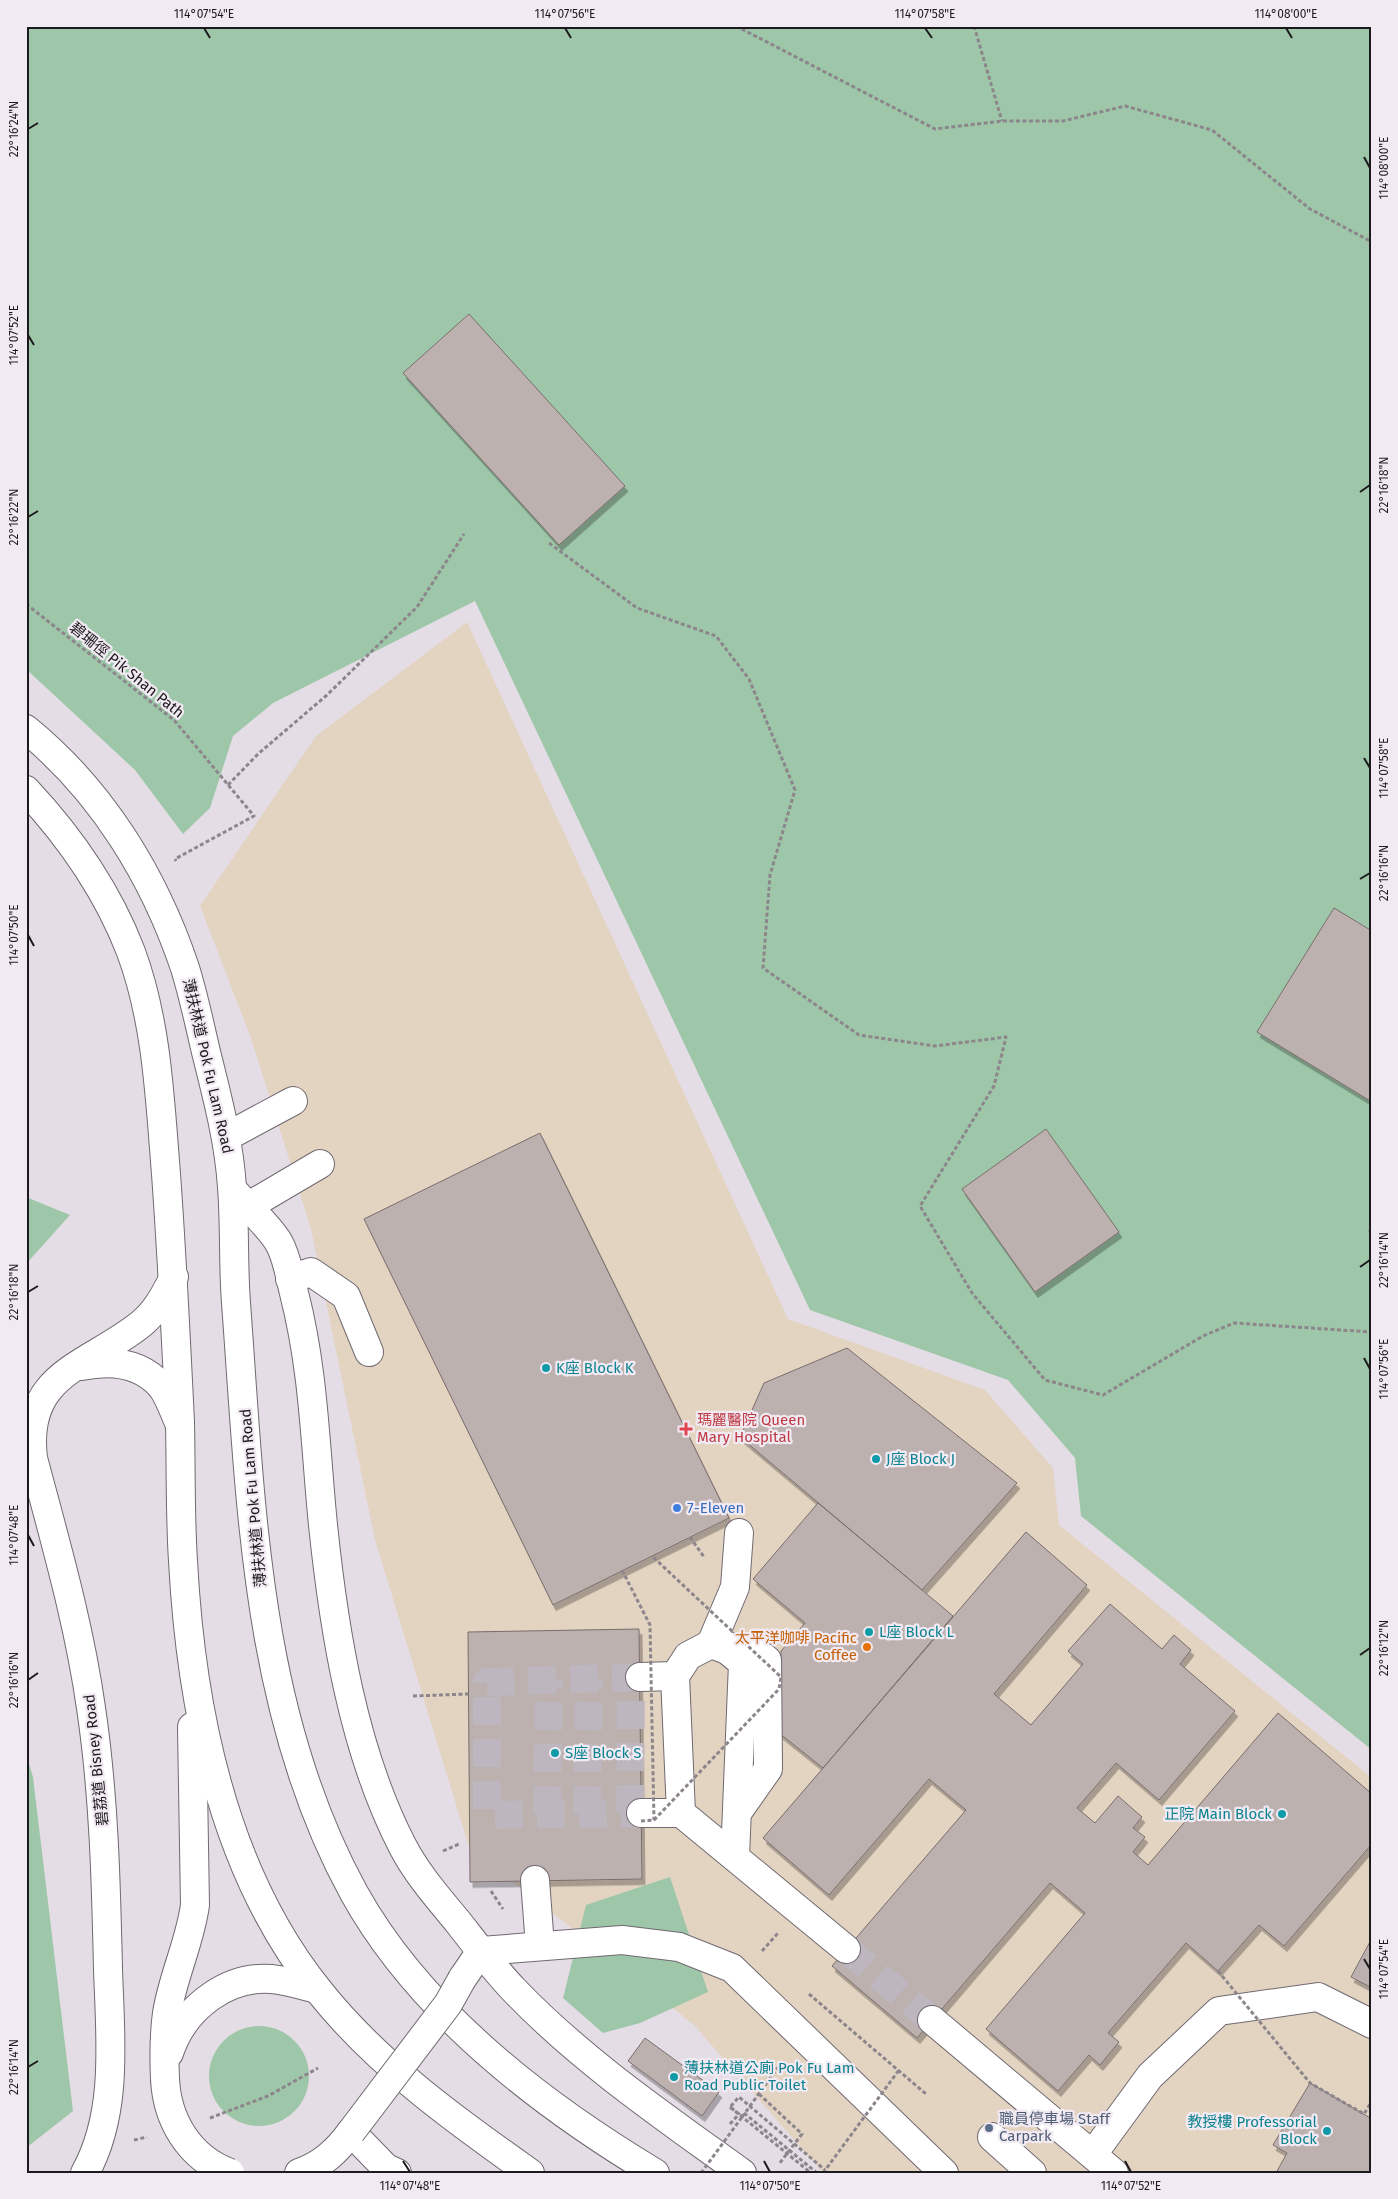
<svg xmlns="http://www.w3.org/2000/svg" width="1398" height="2199" viewBox="0 0 1398 2199" font-family="'Fira Sans','Noto Sans TC',sans-serif">
	<style>
		.education { fill: #e3d3c1 }
		.green { fill: #9ec7a9 }
		.building { fill: #bdb1af; stroke: #796d6c; filter: url(#shadow) }
		.lines { fill: none; stroke-linecap: round; stroke-linejoin: round }
		.minor-tunnel { stroke: #bdb6be; stroke-width: 28; stroke-dasharray: 28 14; stroke-linecap: butt }
		.minor-casing { stroke: #706971; stroke-width: 30 }
		.major-casing { stroke: #706971; stroke-width: 30 }
		.path { stroke: #8c868c; stroke-width: 3; stroke-dasharray: 4 2.5; stroke-linecap: butt }
		.minor { stroke: #fff; stroke-width: 28 }
		.major { stroke: #fff; stroke-width: 28 }
		.minor-bridge-casing { stroke: #706971; stroke-width: 30; stroke-linecap: butt }
		.major-bridge-casing { stroke: #706971; stroke-width: 30; stroke-linecap: butt }
		.path-bridge { stroke: #8c868c; stroke-width: 3; stroke-dasharray: 4 2.5; stroke-linecap: butt }
		.minor-bridge { stroke: #fff; stroke-width: 28 }
		.major-bridge { stroke: #fff; stroke-width: 28 }
		.ticks { fill: none; stroke: #1d1a1d; stroke-width: 2 }
		.culture-dot { fill: #0f9aa8; stroke: #f2eaf3; stroke-width: 2 }
		.health-dot { fill: #e0444e; stroke: #f2eaf3; stroke-width: 2 }
		.shop-dot { fill: #3f7fe0; stroke: #f2eaf3; stroke-width: 2 }
		.food-dot { fill: #e8710a; stroke: #f2eaf3; stroke-width: 2 }
		.service-dot { fill: #5c6f8a; stroke: #f2eaf3; stroke-width: 2 }
		.labels { text-anchor: middle; stroke-width: 4.5; stroke-linejoin: round; paint-order: stroke }
		.street-label { font-size: 15px; fill: #1d1a1d; stroke: #f2eaf3 }
		.culture-label { font-size: 15px; fill: #0d838f; stroke: #f2eaf3; text-anchor: start }
		.health-label { font-size: 15px; fill: #be3a42; stroke: #f2eaf3; text-anchor: start }
		.shop-label { font-size: 15px; fill: #366cbe; stroke: #f2eaf3; text-anchor: start }
		.food-label { font-size: 15px; fill: #c56008; stroke: #f2eaf3; text-anchor: end }
		.service-label { font-size: 15px; fill: #4e5e75; stroke: #f2eaf3; text-anchor: start }
		.neatline { fill: none; stroke: #1d1a1d; stroke-width: 2 }
		.ticks-label { font-size: 12px; text-anchor: middle; fill: #1d1a1d }
	</style>
	<defs>
		<filter id="shadow"><feDropShadow dx="3" dy="5.5" stdDeviation="0" flood-color="#0004"/></filter>
	</defs>
	<rect width="100%" height="100%" fill="#e5dde6"/>
	<!-- education -->
	<polygon class="education" points="467,622 788,1319 985,1390 1053,1468 1059,1525 1372,1778 1372,2173 823,2173 694,2025 469,1847 375,1540 311,1229 251,1038 200,906 316,736"/>
	<!-- green -->
	<g class="green">
		<polygon points="26,26 1372,26 1372,1750 1081,1516 1075,1458 1008,1380 810,1310 475,601 273,703 233,736 210,808 183,834 135,770 26,669"/>
		<polygon points="26,1197 70,1215 26,1264"/>
		<polygon points="26,1754 33,1777 73,2111 26,2148"/>
		<polygon points="670,1877 708,1992 640,2023 603,2033 563,1998 586,1905"/>
		<circle cx="259" cy="2076" r="50"/>
	</g>
	<!-- building -->
	<g class="building">
		<polygon points="469,314 625,486 559,545 403,373"/>
		<polygon points="1334,908 1372,931 1372,1102 1257,1032"/>
		<polygon points="1046,1129 1119,1232 1035,1292 962,1189"/>
		<polygon points="540,1133 729,1518 553,1605 364,1219"/>
		<polygon points="1369,1230 1372,1230 1372,1253"/>
		<polygon points="847,1348 1017,1483 922,1590 740,1437 764,1383"/>
		<polygon points="818,1503 953,1616 823,1768 779,1733 781,1651 805,1623 753,1579"/>
		<polygon points="1026,1532 1087,1585 994,1694 1031,1725 1083,1664 1068,1651 1110,1604 1162,1649 1174,1635 1191,1650 1180,1664 1235,1711 1159,1800 1116,1763 1077,1808 1095,1823 1118,1796 1142,1817 1133,1828 1145,1837 1133,1852 1148,1865 1278,1713 1372,1794 1372,1844 1284,1946 1259,1925 1218,1971 1186,1943 1108,2033 1119,2042 1100,2065 1089,2055 1058,2091 986,2029 1085,1913 1050,1883 917,2038 832,1966 966,1810 929,1779 829,1895 763,1838"/>
		<polygon points="639,1629 642,1879 470,1882 468,1632"/>
		<polygon points="1372,1938 1372,1988 1351,1977"/>
		<polygon points="645,2038 719,2092 702,2116 628,2061"/>
		<polygon points="1310,2083 1372,2119 1372,2173 1276,2173 1287,2153 1273,2145"/>
	</g>
	<g class="lines">
		<!-- minor-tunnel -->
		<g class="minor-tunnel">
			<polyline points="640,1677 487,1682 487,1815 641,1813"/>
			<polyline points="630,1813 631,1677"/>
			<polyline points="547,1814 549,1679"/>
			<polyline points="587,1814 589,1679"/>
			<polyline points="846,1949 932,2020"/>
		</g>
		<!-- minor casing -->
		<g class="minor-casing">
			<g id="minor">
				<polyline points="226,1137 293,1101"/>
				<polyline points="247,1207 320,1164"/>
				<polyline points="290,1279 311,1272 346,1296 369,1352"/>
				<path d="M 81,1366 C 110,1360 140,1362 161,1386 C 169,1396 174,1412 180,1425"/>
				<polyline points="640,1677 675,1676"/>
				<polyline points="641,1813 681,1813 846,1949"/>
				<polyline points="681,1813 675,1676 688,1656 711,1644 727,1650 743,1663 735,1857"/>
				<path d="M 737,1813 L 768,1769 L 767,1660 C 753,1647 730,1647 711,1644 L 735,1587 L 739,1533"/>
				<polyline points="535,1880 540,1946"/>
				<polyline points="462,1979 481,1951 622,1940 679,1947 732,1968 944,2173"/>
				<polyline points="932,2020 1114,2173"/>
				<polyline points="351,2132 386,2168 397,2173"/>
				<polyline points="992,2137 1032,2173"/>
				<polyline points="1093,2154 1150,2076 1219,2011 1318,1997 1372,2024"/>
				<path d="M 85,2173 C 119,2112 110,2036 108,1969 C 106,1882 104,1795 91,1708 C 79,1623 55,1541 33,1458 C 23,1373 87,1367 141,1324 C 157,1311 165,1294 174,1277"/>
			</g>
		</g>
		<!-- major casing -->
		<g class="major-casing">
			<g id="major">
				<path d="M 26,729 C 102,791 154,876 185,968 C 194,997 200,1027 207,1056 C 218,1100 229,1142 232,1187 C 235,1225 233,1264 236,1303 C 251,1503 255,1713 354,1893 C 420,2012 540,2104 655,2173"/>
				<path d="M 26,790 C 69,836 108,892 131,952 C 157,1022 160,1100 166,1174 C 172,1256 176,1339 180,1422 C 181,1468 180,1515 183,1561 C 191,1711 223,1872 319,1991 C 377,2064 455,2120 530,2173"/>
				<path d="M 233,1190 C 245,1204 270,1227 279,1243 C 287,1257 290,1277 294,1293 C 314,1371 315,1445 323,1525 C 334,1631 353,1751 403,1847 C 417,1874 439,1899 458,1922 C 476,1945 494,1969 514,1990 C 581,2060 663,2116 742,2173"/>
				<path d="M 169,2053 C 184,2007 230,1972 279,1980 C 292,1982 305,1986 317,1989"/>
				<path d="M 165,2079 C 164,2057 164,2035 167,2013 C 173,1976 190,1942 195,1905 L 192,1727"/>
				<path d="M 299,2173 C 322,2165 337,2151 351,2132"/>
			</g>
		</g>
		<!-- path -->
		<g class="path">
			<polyline points="736,26 935,129 1002,121 1063,121 1125,106 1212,130 1310,209 1372,242"/>
			<polyline points="974,26 1002,121"/>
			<polyline points="549,543 637,608 716,636 749,679 795,790 770,875 763,968 859,1035 935,1046 1006,1037 994,1086 920,1206 972,1293 1045,1380 1103,1395 1203,1336 1234,1323 1372,1332"/>
			<polyline points="26,604 174,720 254,816 175,859 176,861"/>
			<polyline points="228,785 258,754 327,695 417,607 464,534"/>
			<polyline points="690,1537 704,1557"/>
			<polyline points="413,1696 468,1694"/>
			<polyline points="443,1851 459,1844"/>
			<polyline points="491,1891 503,1909"/>
			<polyline points="762,1951 778,1933"/>
			<polyline points="809,1994 926,2094"/>
			<polyline points="759,2094 802,2134 779,2164"/>
			<polyline points="742,2117 782,2062"/>
			<polyline points="210,2118 268,2096 318,2068"/>
			<polyline points="730,2124 739,2114 730,2107 739,2097 825,2170"/>
			<polyline points="134,2140 147,2137"/>
		</g>
		<!-- minor -->
		<use href="#minor" class="minor"/>
		<!-- major -->
		<use href="#major" class="major"/>
		<!-- minor-bridge casing -->
		<g class="minor-bridge-casing">
			<polyline id="minor-bridge" points="351,2132 448,2004 462,1979"/>
		</g>
		<!-- major-bridge casing -->
		<g class="major-bridge-casing">
			<path id="major-bridge" d="M 165,2079 C 167,2120 189,2158 230,2173"/>
		</g>
		<!-- path-bridge -->
		<g class="path-bridge">
			<polyline points="622,1570 650,1625 654,1820"/>
			<polyline points="641,1821 654,1820 779,1689 781,1677 652,1556"/>
			<polyline points="1218,1971 1310,2083 1364,2114 1372,2101"/>
			<polyline points="730,2107 811,2173"/>
			<polyline points="744,2113 817,2173"/>
			<polyline points="701,2173 742,2117"/>
			<polyline points="823,2173 899,2070"/>
		</g>
		<!-- minor-bridge -->
		<use href="#minor-bridge" class="minor-bridge"/>
		<!-- major-bridge -->
		<use href="#major-bridge" class="major-bridge"/>
	</g>
	<!-- ticks -->
	<path class="ticks" d="M 204,28 L 210,38M 565,28 L 571,38M 925,28 L 932,38M 1286,28 L 1292,38M 28,129 L 38,123M 1364,157 L 1370,168M 28,335 L 34,345M 1360,492 L 1370,485M 28,517 L 38,511M 1364,758 L 1370,768M 1360,879 L 1370,873M 28,935 L 34,946M 1360,1267 L 1370,1260M 28,1292 L 38,1286M 1364,1358 L 1370,1369M 28,1535 L 34,1546M 1360,1655 L 1370,1648M 28,1680 L 38,1673M 1364,1959 L 1370,1969M 28,2067 L 38,2061M 403,2161 L 410,2172M 764,2161 L 770,2172M 1125,2161 L 1131,2172"/>
	<!-- markers -->
	<g class="culture-dot">
		<circle cx="546" cy="1368" r="5"/>
		<circle cx="876" cy="1459" r="5"/>
		<circle cx="869" cy="1632" r="5"/>
		<circle cx="555" cy="1753" r="5"/>
		<circle cx="1282" cy="1814" r="5"/>
		<circle cx="674" cy="2077" r="5"/>
		<circle cx="1327" cy="2131" r="5"/>
	</g>
	<path class="health-dot" d="M683.5 1421.5h5v5h5v5h-5v5h-5v-5h-5v-5h5z"/>
	<circle class="shop-dot" cx="677" cy="1508" r="5"/>
	<circle class="food-dot" cx="867" cy="1647" r="5"/>
	<circle class="service-dot" cx="989" cy="2128" r="5"/>
	<g class="labels">
		<!-- street labels -->
		<g class="street-label">
			<text transform="translate(127 670) rotate(39)" y="5">碧珊徑 Pik Shan Path</text>
			<text transform="translate(208 1066) rotate(77)" y="5">薄扶林道 Pok Fu Lam Road</text>
			<text transform="translate(253 1498) rotate(-95)" y="5">薄扶林道 Pok Fu Lam Road</text>
			<text transform="translate(96 1760) rotate(-96)" y="5">碧荔道 Bisney Road</text>
		</g>
		<!-- culture labels -->
		<g class="culture-label">
			<text x="556" y="1373">K座 Block K</text>
			<text x="886" y="1464">J座 Block J</text>
			<text x="879" y="1637">L座 Block L</text>
			<text x="565" y="1758">S座 Block S</text>
			<text x="1272" y="1819" text-anchor="end">正院 Main Block</text>
			<text x="684" y="2073">薄扶林道公廁 Pok Fu Lam<tspan x="684" dy="17">Road Public Toilet</tspan></text>
			<text x="1317" y="2127" text-anchor="end">教授樓 Professorial<tspan x="1317" dy="17">Block</tspan></text>
		</g>
		<!-- health labels -->
		<g class="health-label">
			<text x="697" y="1425">瑪麗醫院 Queen<tspan x="697" dy="17">Mary Hospital</tspan></text>
		</g>
		<!-- shop labels -->
		<g class="shop-label">
			<text x="687" y="1513">7-Eleven</text>
		</g>
		<!-- food labels -->
		<g class="food-label">
			<text x="857" y="1643">太平洋咖啡 Pacific<tspan x="857" dy="17">Coffee</tspan></text>
		</g>
		<!-- service labels -->
		<g class="service-label">
			<text x="999" y="2124">職員停車場 Staff<tspan x="999" dy="17">Carpark</tspan></text>
		</g>
	</g>
	<!-- border -->
	<rect width="1398" height="2199" fill="none" stroke="#f2eaf3" stroke-width="55"/>
	<rect x="28" y="28" width="1342" height="2144" class="neatline"/>
	<g class="ticks-label">
		<text x="204" y="18">114°07'54"E</text>
		<text x="565" y="18">114°07'56"E</text>
		<text x="925" y="18">114°07'58"E</text>
		<text x="1286" y="18">114°08'00"E</text>
		<text transform="translate(14 129) rotate(-90)" y="4">22°16'24"N</text>
		<text transform="translate(1384 168) rotate(-90)" y="4">114°08'00"E</text>
		<text transform="translate(14 335) rotate(-90)" y="4">114°07'52"E</text>
		<text transform="translate(1384 485) rotate(-90)" y="4">22°16'18"N</text>
		<text transform="translate(14 517) rotate(-90)" y="4">22°16'22"N</text>
		<text transform="translate(1384 768) rotate(-90)" y="4">114°07'58"E</text>
		<text transform="translate(1384 873) rotate(-90)" y="4">22°16'16"N</text>
		<text transform="translate(14 935) rotate(-90)" y="4">114°07'50"E</text>
		<text transform="translate(1384 1260) rotate(-90)" y="4">22°16'14"N</text>
		<text transform="translate(14 1292) rotate(-90)" y="4">22°16'18"N</text>
		<text transform="translate(1384 1369) rotate(-90)" y="4">114°07'56"E</text>
		<text transform="translate(14 1535) rotate(-90)" y="4">114°07'48"E</text>
		<text transform="translate(1384 1648) rotate(-90)" y="4">22°16'12"N</text>
		<text transform="translate(14 1680) rotate(-90)" y="4">22°16'16"N</text>
		<text transform="translate(1384 1969) rotate(-90)" y="4">114°07'54"E</text>
		<text transform="translate(14 2067) rotate(-90)" y="4">22°16'14"N</text>
		<text x="410" y="2190">114°07'48"E</text>
		<text x="770" y="2190">114°07'50"E</text>
		<text x="1131" y="2190">114°07'52"E</text>
	</g>
</svg>
